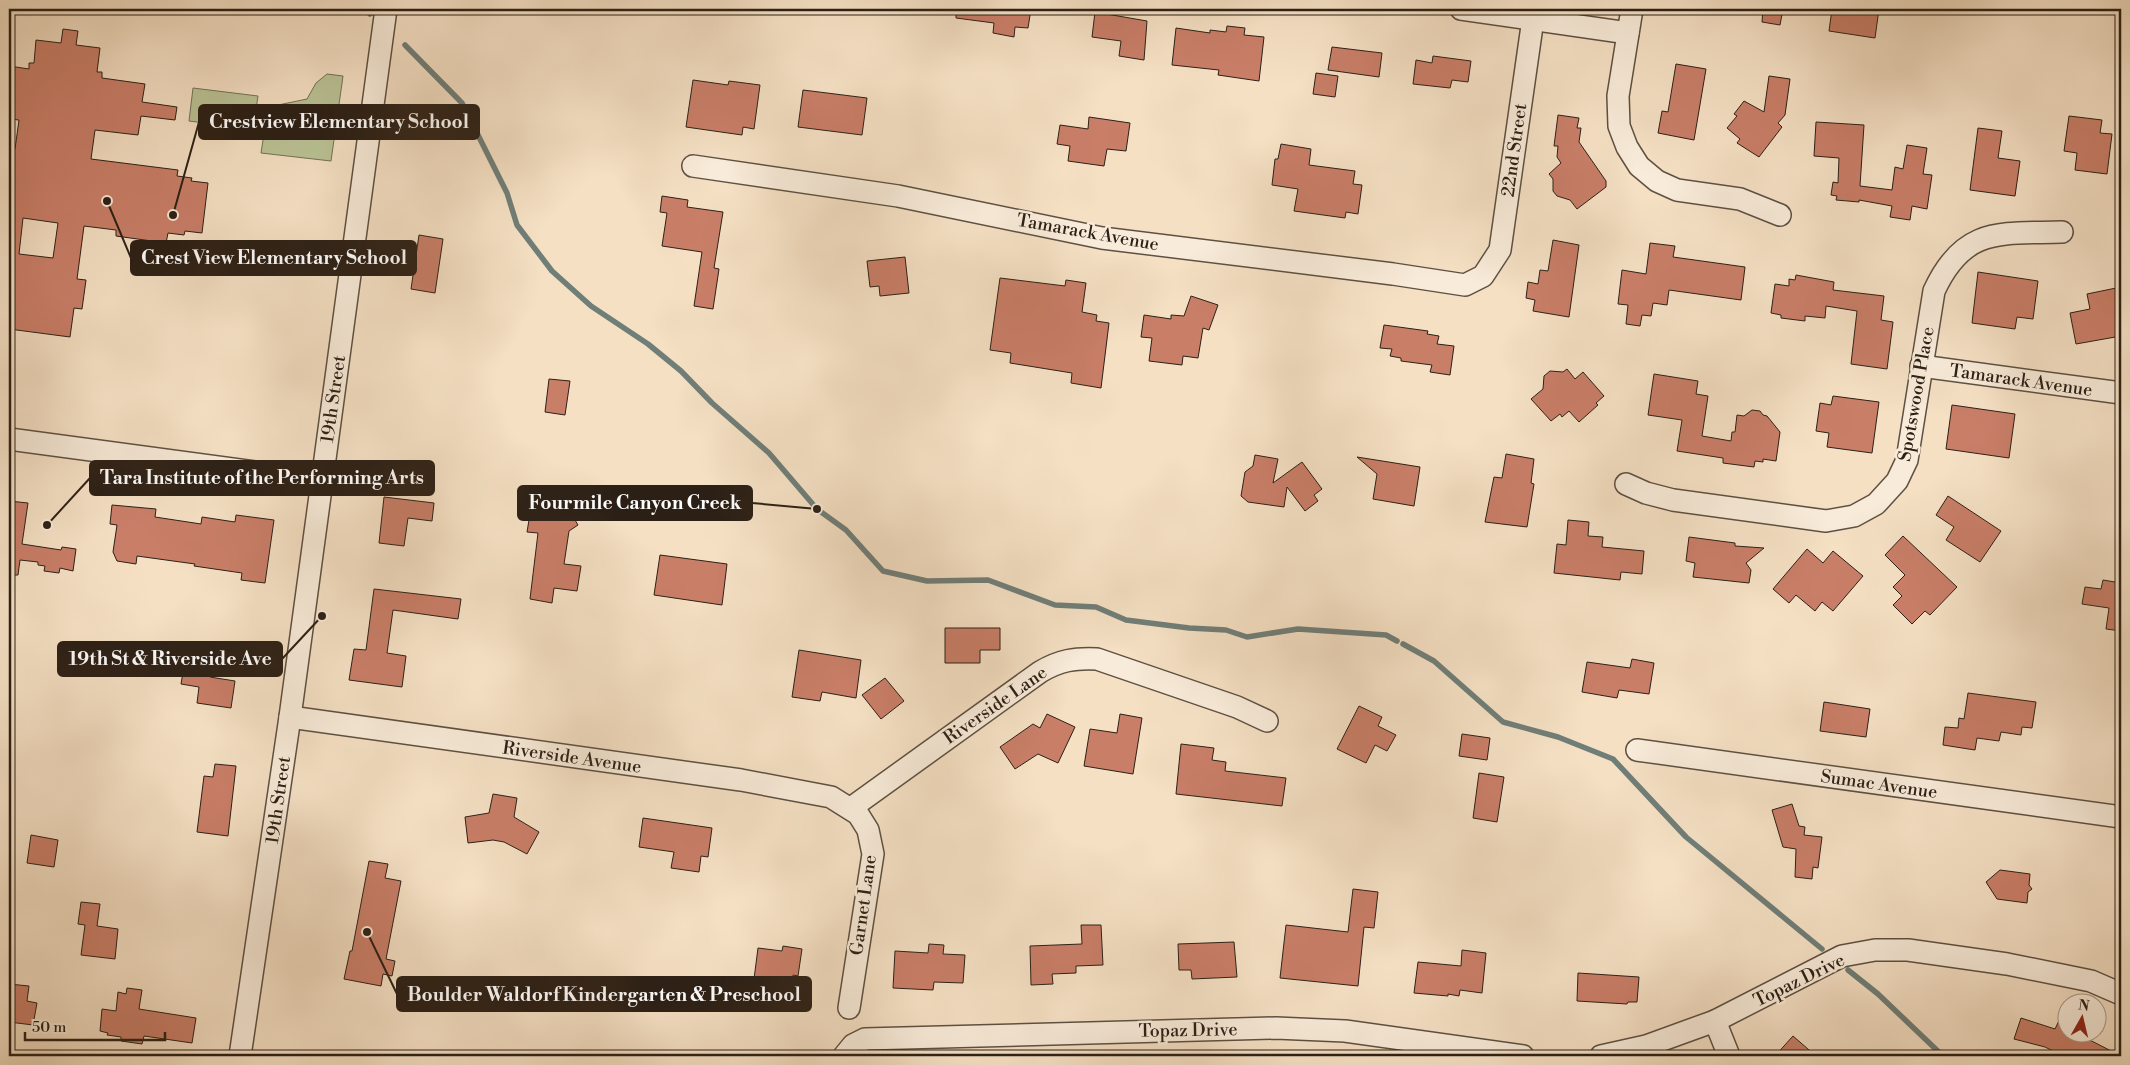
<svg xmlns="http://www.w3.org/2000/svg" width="2130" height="1065" viewBox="0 0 2130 1065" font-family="'Libre Bodoni',serif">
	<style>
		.green { fill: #bac396; stroke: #737256 }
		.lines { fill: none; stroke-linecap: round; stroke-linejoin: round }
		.stream { stroke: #707e78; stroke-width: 5.5 }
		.building { fill: #c97e68; stroke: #2c2016; fill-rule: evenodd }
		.minor-casing { stroke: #5e5042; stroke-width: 24 }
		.minor { stroke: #f8ebd9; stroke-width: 21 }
		.labels { text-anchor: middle; stroke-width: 5; stroke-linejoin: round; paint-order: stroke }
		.street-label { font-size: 18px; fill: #2c2016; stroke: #f8ebd9 }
		.leader { fill: none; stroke: #2c2016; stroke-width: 2 }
		.callout-dot { fill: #2c2016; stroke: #f8ebd9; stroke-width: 2 }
		.callout { fill: #2c2016; stroke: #2c2016; stroke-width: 2 }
		.callout-label { font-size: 19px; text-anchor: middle; font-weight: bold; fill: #fff }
	</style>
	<rect width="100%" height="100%" fill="#f5e0c4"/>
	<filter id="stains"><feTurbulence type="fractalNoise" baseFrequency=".004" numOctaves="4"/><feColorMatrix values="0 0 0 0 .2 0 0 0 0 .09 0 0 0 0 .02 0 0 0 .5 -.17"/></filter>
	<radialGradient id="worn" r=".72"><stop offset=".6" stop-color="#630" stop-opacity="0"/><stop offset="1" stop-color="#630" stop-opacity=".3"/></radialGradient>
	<!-- green -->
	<g class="green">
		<polygon points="327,74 343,76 331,161 261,153 267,115 278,105 307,99 316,83"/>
		<polygon points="193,88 258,96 253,129 189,121"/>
	</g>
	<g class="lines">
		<!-- stream -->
		<g class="stream">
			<polyline points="367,9 370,14"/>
			<polyline points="405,45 462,103 507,193 517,225 552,271 591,306 648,344 681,371 712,403 769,453 817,509 846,530 883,571 927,581 988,580 1055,605 1096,607 1126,620 1189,628 1226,630 1247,637 1298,629 1386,635 1397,641"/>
			<polyline points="1403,644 1434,661 1503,722 1558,737 1613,759 1686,837 1822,949"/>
			<polyline points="1848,970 1878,994 1943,1056"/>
		</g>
	</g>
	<!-- building -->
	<g class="building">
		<polygon points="956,9 1031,9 1028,28 1015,27 1014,37 993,33 994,23 956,18"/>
		<polygon points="1763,9 1783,9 1780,25 1762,22"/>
		<polygon points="1832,9 1879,9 1875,38 1829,31"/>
		<polygon points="1095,12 1147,21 1144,60 1119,56 1121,41 1092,37"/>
		<polygon points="1227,26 1245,28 1244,35 1264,37 1259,81 1218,75 1219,70 1172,65 1176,28 1210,33 1210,30 1226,32"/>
		<path d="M 63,29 L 78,31 L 76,45 L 100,48 L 97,72 L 102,72 L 102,78 L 145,84 L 142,102 L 177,107 L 175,120 L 141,116 L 138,135 L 95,130 L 91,159 L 178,170 L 177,176 L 192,178 L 191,181 L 208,183 L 202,233 L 185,231 L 184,235 L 168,233 L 166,243 L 116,236 L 116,230 L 84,226 L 77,279 L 86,280 L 82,309 L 74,308 L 70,337 L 9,329 L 9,148 L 15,149 L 19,120 L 9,119 L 9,66 L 29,69 L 29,63 L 34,63 L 36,40 L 61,43 ZM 23,218 L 58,223 L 53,258 L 19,254 Z"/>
		<polygon points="1332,47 1382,53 1379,77 1328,70"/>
		<polygon points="1433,56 1471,61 1468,82 1452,80 1450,88 1413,84 1416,60 1432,63"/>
		<polygon points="1676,64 1706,69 1694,140 1658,133 1662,111 1668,112"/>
		<polygon points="1316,73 1338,76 1335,97 1313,94"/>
		<polygon points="1769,76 1790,79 1785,115 1778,123 1782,127 1759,157 1737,143 1740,139 1727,128 1737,116 1734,114 1744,101 1764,112"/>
		<polygon points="693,80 728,85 729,81 760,85 754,129 743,127 742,135 686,127"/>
		<polygon points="803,90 867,98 862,135 798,127"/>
		<polygon points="1558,115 1579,118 1577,128 1581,128 1579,142 1606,181 1606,187 1577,209 1570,200 1557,196 1553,191 1553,179 1549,174 1561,163 1557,157 1558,146 1554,146"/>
		<polygon points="2069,116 2102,120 2100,133 2112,134 2107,174 2075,170 2077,153 2064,151"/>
		<polygon points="1089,117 1130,123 1126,151 1107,149 1104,166 1068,161 1070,146 1057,144 1060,125 1088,129"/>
		<polygon points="1816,122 1864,125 1860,186 1892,190 1895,167 1903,169 1907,145 1927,148 1923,174 1932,175 1927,209 1912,206 1910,220 1890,217 1892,206 1859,200 1859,202 1836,200 1837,196 1831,195 1833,182 1838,183 1839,158 1814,156"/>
		<polygon points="1978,128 2002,131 1998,158 2020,161 2015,196 1970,190"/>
		<polygon points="1281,144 1311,149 1309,165 1355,171 1353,184 1362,185 1358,214 1346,212 1345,218 1294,211 1298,189 1272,185 1275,159 1278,159"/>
		<polygon points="662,196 688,200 687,207 723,212 714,268 719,269 713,309 694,306 702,252 662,246 667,213 660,212"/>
		<polygon points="419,235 443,239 435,293 411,289"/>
		<polygon points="1553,240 1579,245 1569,317 1533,311 1535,300 1526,298 1528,282 1538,284 1540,270 1548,271"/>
		<polygon points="1650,243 1675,246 1673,257 1745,267 1741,300 1669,290 1667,305 1653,303 1651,316 1642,315 1640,326 1626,324 1628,305 1618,304 1622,270 1646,274"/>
		<polygon points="905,257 909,293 880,296 879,286 870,287 867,261"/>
		<polygon points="1978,272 2038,281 2033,319 2017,317 2015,329 1972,323"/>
		<polygon points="1796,275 1834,282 1833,290 1884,296 1881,320 1893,322 1887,369 1851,364 1857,311 1826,306 1825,318 1805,316 1805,321 1781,318 1781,315 1771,313 1775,284 1789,286 1789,279 1795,280"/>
		<polygon points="1000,278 1065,286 1066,280 1086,283 1082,312 1097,315 1096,321 1109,323 1101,388 1071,383 1072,373 1010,363 1011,353 990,350"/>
		<polygon points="2121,287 2121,319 2118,319 2121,336 2076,344 2070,313 2090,309 2087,294"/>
		<polygon points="1191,296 1218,305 1209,330 1203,328 1198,358 1183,356 1182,365 1149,361 1152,338 1141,337 1144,315 1171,319 1171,315 1184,316"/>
		<polygon points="1384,325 1428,331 1427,334 1439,336 1437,344 1454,346 1450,375 1430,372 1432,365 1401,361 1401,358 1390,356 1392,349 1380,348"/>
		<polygon points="1567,369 1575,379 1583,372 1604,396 1596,403 1598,405 1579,422 1569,411 1562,417 1560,414 1551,421 1531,399 1543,389 1544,376 1550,371 1563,372"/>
		<polygon points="1654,374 1698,381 1696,394 1708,396 1702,436 1731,441 1732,432 1735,432 1737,415 1744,416 1752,410 1760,411 1763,415 1767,416 1780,432 1776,461 1763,459 1763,462 1755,461 1754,467 1723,463 1723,458 1677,451 1682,420 1648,415"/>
		<polygon points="549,379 570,381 565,415 545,412"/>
		<polygon points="1833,396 1879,402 1872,453 1827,447 1829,433 1816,431 1820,403 1831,405"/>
		<polygon points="1952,405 2015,414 2009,458 1946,449"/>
		<polygon points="1506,454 1534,459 1531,483 1534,484 1527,527 1485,522 1494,477 1502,478"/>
		<polygon points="1255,455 1278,459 1273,483 1302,462 1322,489 1314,495 1318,501 1305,511 1287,487 1284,507 1248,502 1241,496 1245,472 1253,466"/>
		<polygon points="1357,457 1420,467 1414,506 1373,499 1377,474"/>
		<polygon points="533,496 574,502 572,515 578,525 569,531 564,564 581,566 577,591 554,588 552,603 530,599 538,533 527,532"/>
		<polygon points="1948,496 2001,531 1980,562 1946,540 1954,527 1936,515"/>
		<polygon points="384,497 434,503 432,521 408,518 404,546 379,543"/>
		<polygon points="9,501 28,503 22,544 61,550 62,547 76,549 73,571 60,568 59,573 44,571 45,566 38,565 38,562 20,560 18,575 9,575"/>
		<polygon points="112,505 156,509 155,517 201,524 202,517 235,522 236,515 274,520 265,583 241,580 242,573 194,566 195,564 137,556 136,564 117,561 113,552 117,525 110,524"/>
		<polygon points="1568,520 1589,522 1588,536 1603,537 1602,547 1644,551 1642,574 1621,572 1620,580 1554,573 1557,544 1566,545"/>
		<polygon points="1903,536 1957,587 1930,615 1925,611 1912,624 1893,605 1902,596 1893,587 1905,575 1885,555"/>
		<polygon points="1689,537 1735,543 1735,546 1764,548 1746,563 1751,570 1749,583 1693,577 1695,563 1686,561"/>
		<polygon points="1807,549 1823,563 1833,551 1863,576 1833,611 1822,602 1815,611 1796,595 1789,603 1773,589"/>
		<polygon points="660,555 727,564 722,605 654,595"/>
		<polygon points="2103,580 2121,583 2121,631 2106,629 2109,608 2082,604 2085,587 2101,589"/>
		<polygon points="374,589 461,599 458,619 393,610 387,653 406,656 402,687 349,680 354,649 366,650"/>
		<polygon points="945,628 1000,628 1000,650 980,650 980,663 945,663"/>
		<polygon points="188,643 215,647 210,677 235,681 231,708 197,703 199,687 181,684"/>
		<polygon points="799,650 861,660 856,698 822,692 820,701 792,697"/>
		<polygon points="1632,659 1654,663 1649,694 1619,690 1617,698 1582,692 1587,662 1630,668"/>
		<polygon points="885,678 904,701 881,719 862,695"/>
		<polygon points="1968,693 2036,702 2032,728 2022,727 2021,735 2001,732 1999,741 1977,738 1975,750 1943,745 1945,727 1958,728 1959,718 1964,719"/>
		<polygon points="1824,702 1870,709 1866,737 1820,731"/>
		<polygon points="1359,706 1382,717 1378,726 1396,735 1387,751 1375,745 1366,763 1337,749"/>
		<polygon points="1047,714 1075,727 1058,763 1038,754 1015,769 1000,747 1033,724 1040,728"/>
		<polygon points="1120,714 1142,718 1133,774 1084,766 1090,729 1117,733"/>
		<polygon points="1462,734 1490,738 1487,760 1459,756"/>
		<polygon points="1181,744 1214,748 1212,760 1226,762 1225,771 1286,778 1282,806 1176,794"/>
		<polygon points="215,764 236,766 228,836 197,832 204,776 213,777"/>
		<polygon points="1479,773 1504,777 1497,822 1473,818"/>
		<polygon points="493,794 517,798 514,817 539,832 527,854 504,842 493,840 468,843 465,817 489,813"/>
		<polygon points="1792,804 1799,826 1805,827 1804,835 1822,837 1818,868 1813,867 1812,879 1795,877 1796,849 1783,847 1772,810"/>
		<polygon points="643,818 712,828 708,857 701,856 699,872 671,868 674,852 639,847"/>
		<polygon points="31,835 58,840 54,867 27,863"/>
		<polygon points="369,861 388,864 385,878 401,881 386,959 395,961 392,976 383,974 381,986 344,979 350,951 352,951"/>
		<polygon points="2000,870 2030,874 2029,885 2032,889 2028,892 2027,903 1997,899 1986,882"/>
		<polygon points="1353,889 1378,892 1374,928 1364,927 1358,986 1280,978 1286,925 1348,932"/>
		<polygon points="81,902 100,904 97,926 118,929 115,959 81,955 85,925 78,924"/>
		<polygon points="1081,925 1101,925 1103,965 1076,966 1076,973 1052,974 1053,984 1031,985 1030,946 1082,944"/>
		<polygon points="1234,942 1237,977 1192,979 1191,970 1179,970 1178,944"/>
		<polygon points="929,944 944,945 943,954 965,955 963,983 934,982 933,990 893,988 895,951 928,953"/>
		<polygon points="783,946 802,949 798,976 793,975 792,985 754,979 758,948 782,951"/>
		<polygon points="1462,950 1486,953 1482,993 1460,990 1459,996 1448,994 1448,996 1414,993 1418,962 1461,966"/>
		<polygon points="1578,973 1639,977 1637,1002 1628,1002 1627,1004 1577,1001"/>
		<polygon points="9,984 29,986 27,1001 37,1003 33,1025 9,1022"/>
		<polygon points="127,988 142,990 139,1009 196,1018 192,1043 144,1036 142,1044 121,1041 121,1037 107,1035 108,1033 100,1031 102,1009 116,1011 118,992 126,994"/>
		<polygon points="2068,1002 2068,1032 2074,1032 2121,1056 2063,1056 2045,1047 2014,1039 2021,1018 2055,1029"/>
		<polygon points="1793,1036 1816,1056 1775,1056"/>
	</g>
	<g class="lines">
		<!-- minor casing -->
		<g class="minor-casing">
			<g id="minor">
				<polyline points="1461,9 1628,33"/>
				<polyline points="1632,9 1618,96 1619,126 1627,147 1639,166 1657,181 1677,190 1740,199 1780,215"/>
				<polyline points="693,166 898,196 1102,238 1393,274 1465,285 1483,276 1500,250 1533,19"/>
				<polyline points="1921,366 2121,393"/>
				<polyline points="9,439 322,481"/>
				<path d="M 1626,484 L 1646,493 L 1673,500 L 1826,521 L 1854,516 L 1876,504 L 1897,481 L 1907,460 L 1934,291 C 1964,226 2000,234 2062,232"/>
				<polyline points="290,717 741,780 831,797 858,814 868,830 873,854 849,1008"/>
				<polyline points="1637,750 2121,817"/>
				<path d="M 851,808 L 1040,672 C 1060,660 1075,658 1097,659 L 1237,707 L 1267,721"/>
				<polyline points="1715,1021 1729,1056"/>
				<polyline points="240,1056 290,717 386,9"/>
				<polyline points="844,1056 853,1045 865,1039 1276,1028 1345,1031 1523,1056"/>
				<polyline points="1601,1056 1646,1046 1715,1021 1842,956 1875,950 1908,950 2007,964 2091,981 2121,994"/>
			</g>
		</g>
		<!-- minor -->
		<use href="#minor" class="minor"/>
	</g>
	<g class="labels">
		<!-- street labels -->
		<g class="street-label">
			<text transform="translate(1514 150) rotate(-82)" y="6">22nd Street</text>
			<text transform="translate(1088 232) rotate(10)" y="6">Tamarack Avenue</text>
			<text transform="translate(2021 380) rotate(8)" y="6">Tamarack Avenue</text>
			<text transform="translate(1916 394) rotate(-80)" y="6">Spotswood Place</text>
			<text transform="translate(333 399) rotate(-82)" y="6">19th Street</text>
			<text transform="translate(995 705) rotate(-35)" y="6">Riverside Lane</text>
			<text transform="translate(572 757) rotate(8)" y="6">Riverside Avenue</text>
			<text transform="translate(1879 784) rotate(8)" y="6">Sumac Avenue</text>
			<text transform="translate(278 800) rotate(-82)" y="6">19th Street</text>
			<text transform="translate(863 905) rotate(-82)" y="6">Garnet Lane</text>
			<text transform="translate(1799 980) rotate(-26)" y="6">Topaz Drive</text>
			<text transform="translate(1188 1030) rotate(-1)" y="6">Topaz Drive</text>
		</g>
	</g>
	<!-- callouts -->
	<path class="leader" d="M173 215L199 122M107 201L131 258M47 525L90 478M817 509L752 503M322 616L282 659M367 932L397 994"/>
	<g class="callout-dot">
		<circle cx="173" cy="215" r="5"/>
		<circle cx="107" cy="201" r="5"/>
		<circle cx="47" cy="525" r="5"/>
		<circle cx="817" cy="509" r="5"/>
		<circle cx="322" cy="616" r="5"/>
		<circle cx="367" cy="932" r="5"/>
	</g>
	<g class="callout">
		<rect x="199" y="105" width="280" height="34" rx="5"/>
		<rect x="131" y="241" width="285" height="34" rx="5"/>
		<rect x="90" y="461" width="344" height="34" rx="5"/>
		<rect x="518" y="486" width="234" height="34" rx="5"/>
		<rect x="58" y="642" width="224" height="34" rx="5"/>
		<rect x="397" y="977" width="414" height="34" rx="5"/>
	</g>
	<g class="callout-label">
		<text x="339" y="128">Crestview Elementary School</text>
		<text x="274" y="264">Crest View Elementary School</text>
		<text x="262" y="484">Tara Institute of the Performing Arts</text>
		<text x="635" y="509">Fourmile Canyon Creek</text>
		<text x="170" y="665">19th St &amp; Riverside Ave</text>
		<text x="604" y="1001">Boulder Waldorf Kindergarten &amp; Preschool</text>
	</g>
	<!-- margin -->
	<rect width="2130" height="1065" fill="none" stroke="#f5e0c4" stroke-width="30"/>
	<rect x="10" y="10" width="2110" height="1045" fill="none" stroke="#2c2016" stroke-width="2.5"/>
	<rect x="15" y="15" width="2100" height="1035" fill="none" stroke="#2c2016"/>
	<!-- north arrow -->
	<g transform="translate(2082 1018) rotate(8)"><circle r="24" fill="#f8ebd9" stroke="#a69a8b"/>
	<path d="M0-4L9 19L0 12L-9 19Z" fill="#8f2418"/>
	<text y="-8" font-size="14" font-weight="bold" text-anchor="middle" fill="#2c2016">N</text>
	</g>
	<!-- scale -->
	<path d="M25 1032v8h140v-8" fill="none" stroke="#2c2016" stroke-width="2.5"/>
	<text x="32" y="1032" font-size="15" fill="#2c2016" stroke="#f8ebd9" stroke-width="4" paint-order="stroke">50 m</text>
	<rect width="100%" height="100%" filter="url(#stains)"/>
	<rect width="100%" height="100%" fill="url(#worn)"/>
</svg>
